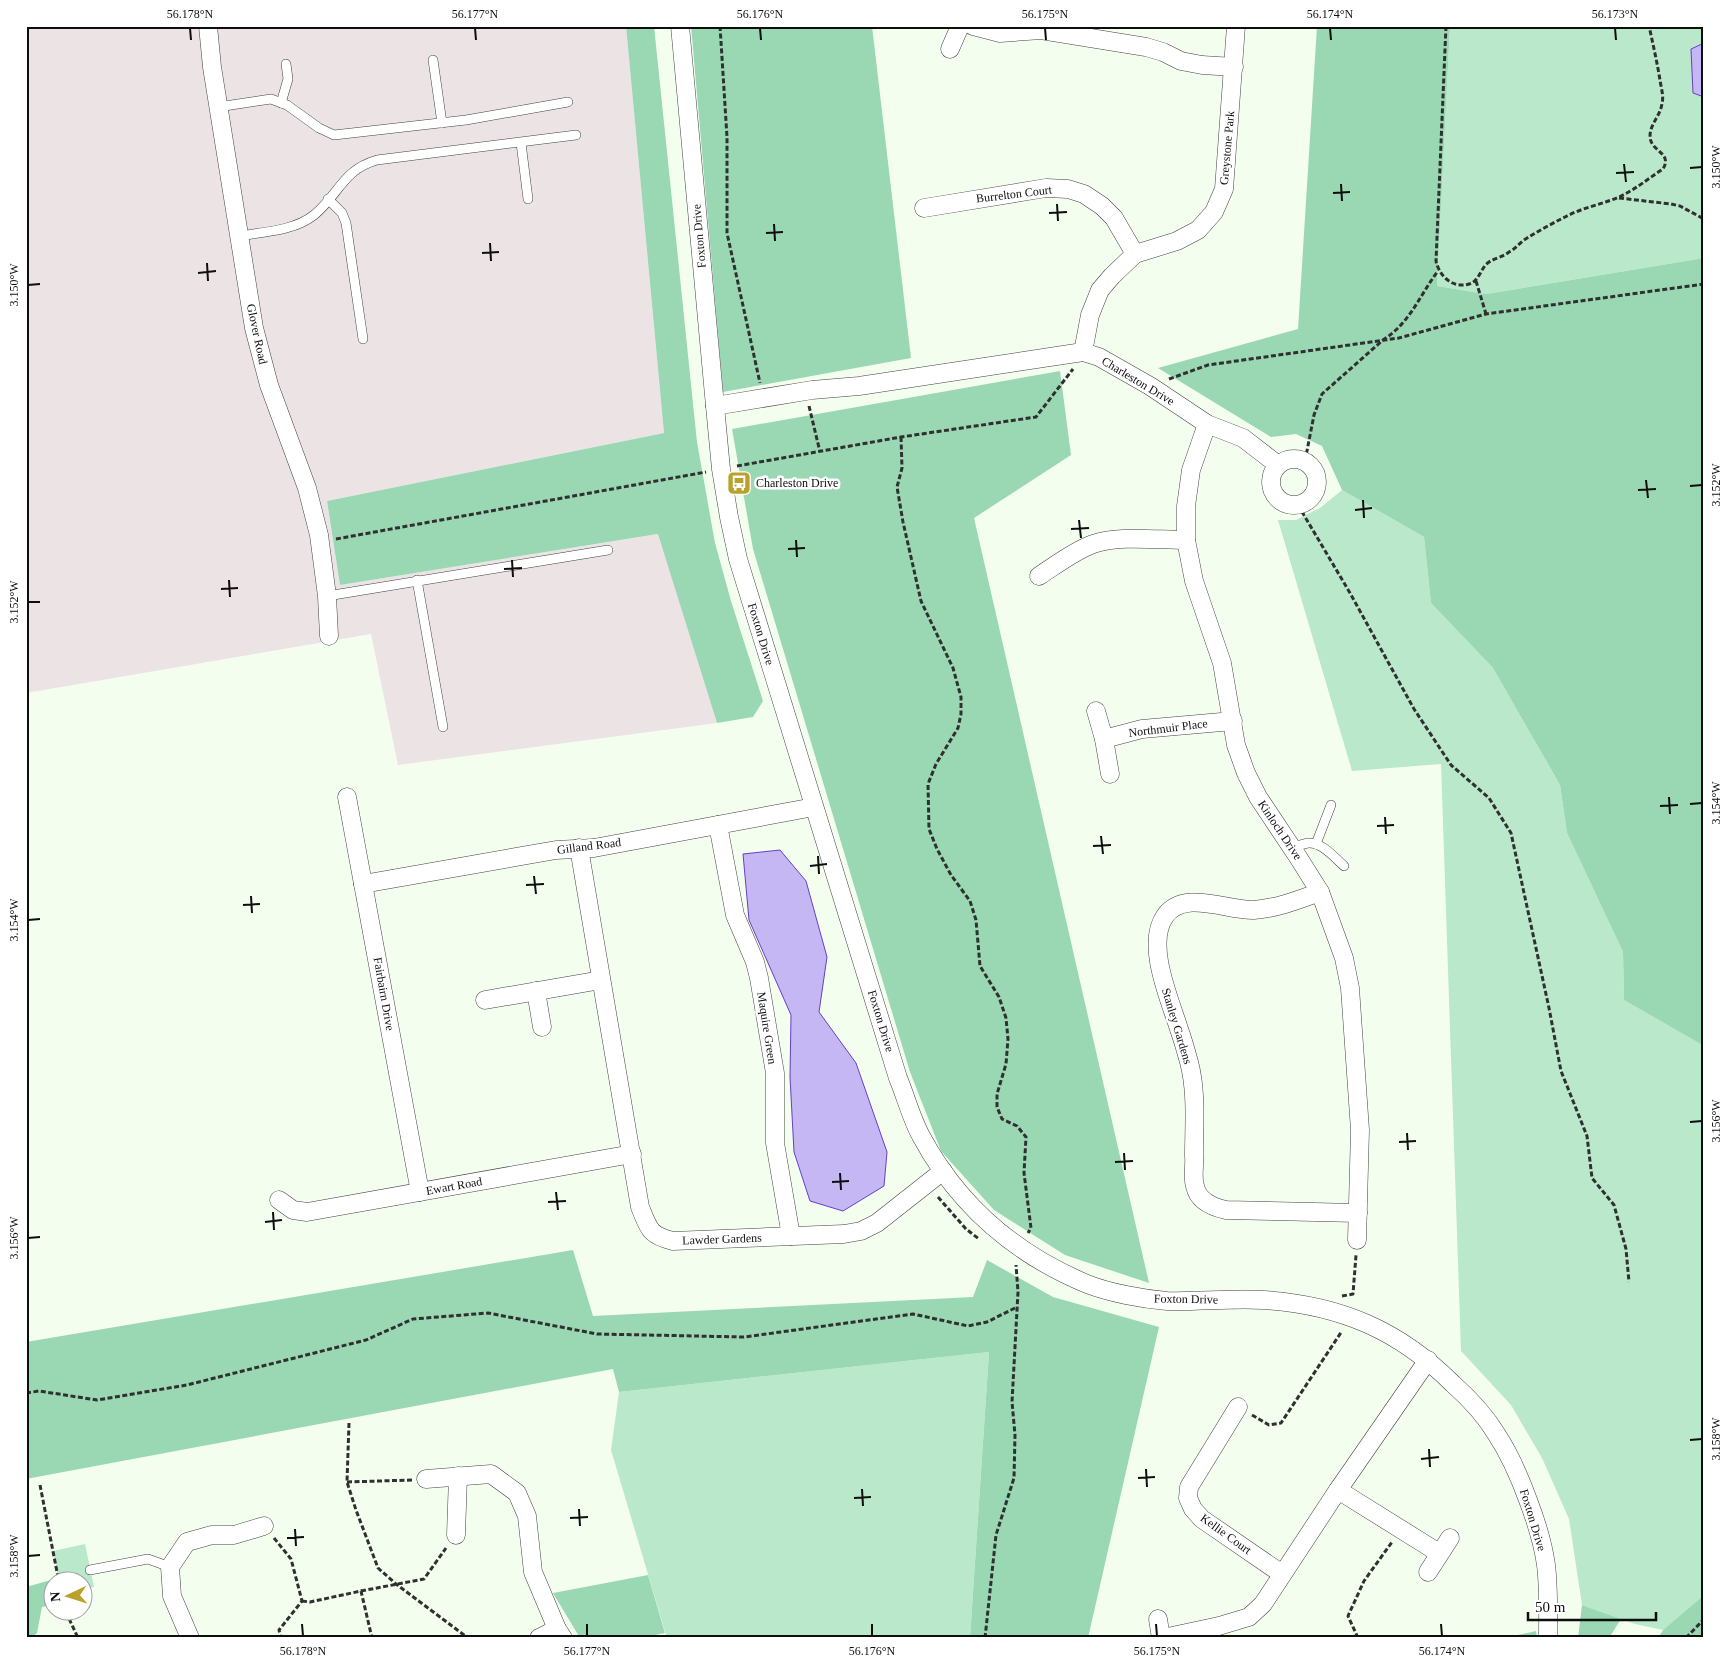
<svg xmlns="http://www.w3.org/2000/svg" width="1730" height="1664" viewBox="0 0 1730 1664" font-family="'Times New Roman',serif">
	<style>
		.industrial { fill: #ece3e5 }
		.green { fill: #bae8ca }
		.forest { fill: #9ad8b4 }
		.water { fill: #c5b6f4; stroke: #653fc9 }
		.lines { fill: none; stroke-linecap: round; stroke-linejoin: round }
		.lane-casing { stroke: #414141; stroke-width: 10 }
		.street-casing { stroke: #414141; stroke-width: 19 }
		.path { stroke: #303030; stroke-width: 3; stroke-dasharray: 5 2.5; stroke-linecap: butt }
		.lane { stroke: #fff; stroke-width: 9 }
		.street { stroke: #fff; stroke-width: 18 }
		.ticks { fill: none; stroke: #0e0e0e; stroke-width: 2 }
		.labels { text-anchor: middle; stroke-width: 5; stroke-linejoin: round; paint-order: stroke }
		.street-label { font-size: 12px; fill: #0e0e0e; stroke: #fff }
		.poi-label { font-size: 12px; fill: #0e0e0e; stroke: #fff; text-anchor: start }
		.neatline { fill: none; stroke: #0e0e0e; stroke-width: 2 }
		.ticks-label { font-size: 12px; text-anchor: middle; fill: #0e0e0e }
	</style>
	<rect width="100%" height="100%" fill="#f4feef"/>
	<!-- industrial -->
	<polygon class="industrial" points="26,26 626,26 664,433 327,501 340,585 659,534 717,723 398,765 371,634 26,693"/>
	<!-- green -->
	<g class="green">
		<polygon points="1450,26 1704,26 1704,258 1486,294 1437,286"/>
		<polygon points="1342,490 1424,537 1431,603 1493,668 1560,785 1567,833 1623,952 1624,1000 1704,1046 1704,1595 1663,1630 1635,1624 1582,1605 1569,1519 1542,1458 1511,1405 1461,1351 1441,764 1352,771 1278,520 1296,520 1320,508"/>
		<polygon points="989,1352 970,1638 667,1638 611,1450 619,1392"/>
		<polygon points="85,1544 94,1587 83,1589 82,1582 59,1581 53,1551"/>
	</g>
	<!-- forest -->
	<g class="forest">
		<polygon points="626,26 654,26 697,442 715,543 731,601 763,701 753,717 717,723 658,534 340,585 327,501 664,433"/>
		<polygon points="691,26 872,26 911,358 723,392"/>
		<polygon points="1317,26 1450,26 1437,286 1486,294 1704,258 1704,1046 1624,1000 1623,952 1567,833 1560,785 1493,668 1431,603 1424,537 1342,490 1322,446 1296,434 1271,437 1158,368 1298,329"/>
		<polygon points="1060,371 1071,455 974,518 1149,1283 1065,1255 994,1210 941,1151 910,1072 753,549 732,429"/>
		<polygon points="573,1250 593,1316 973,1297 987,1260 1053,1297 1159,1327 1088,1638 970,1638 989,1352 619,1392 613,1369 26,1479 26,1342"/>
		<polygon points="648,1575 665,1633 640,1638 580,1638 553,1593"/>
		<polygon points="58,1578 59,1581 52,1582 52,1605 42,1607 37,1633 31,1638 26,1638 26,1587"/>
		<polygon points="1704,1595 1704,1638 1658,1638 1663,1630"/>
		<polygon points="1582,1605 1621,1619 1609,1638 1578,1638"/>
		<polygon points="1536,1631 1537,1638 1504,1638"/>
	</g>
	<!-- water -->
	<g class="water">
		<polygon points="1704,43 1704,97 1693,93 1691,49"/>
		<polygon points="780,850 806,881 827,957 819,1012 856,1063 887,1152 884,1186 843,1211 810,1201 794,1152 790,1077 791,1015 749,920 743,854"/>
	</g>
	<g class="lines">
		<!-- lane casing -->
		<g class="lane-casing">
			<g id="lane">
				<polyline points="433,60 442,123"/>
				<polyline points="281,103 288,79 286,64"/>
				<polyline points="218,107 271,99 287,105 319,128 334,135 466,120 568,102"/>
				<polyline points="521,143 528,199"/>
				<polyline points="328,199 342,213 346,223 363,339"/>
				<path d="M 239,236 C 263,232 294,231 314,215 C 339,195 342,170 377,160 L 576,135"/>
				<polyline points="417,580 443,727"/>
				<polyline points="327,596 608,550"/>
				<polyline points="1316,844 1331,805"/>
				<path d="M 1292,848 C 1297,846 1303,844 1308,843 C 1322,842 1334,857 1344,866"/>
				<polyline points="90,1570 148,1559 170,1567"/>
			</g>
		</g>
		<!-- street casing -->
		<g class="street-casing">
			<g id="street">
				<polyline points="208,26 212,67 254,328 269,385 307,488 319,535 327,596 329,636"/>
				<path d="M 680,26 L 715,406 L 721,469 L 729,517 L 738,559 L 898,1078 C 906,1097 911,1118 921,1136 C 958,1205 1015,1254 1087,1284 C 1110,1293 1143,1299 1167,1301 C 1199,1302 1232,1298 1264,1300 C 1340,1305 1399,1330 1453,1384 C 1470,1399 1485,1415 1497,1435 C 1510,1455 1520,1478 1528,1500 C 1536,1521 1543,1543 1546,1565 C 1549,1589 1548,1614 1548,1638"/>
				<polyline points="973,26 1000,33 1041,30 1146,47 1163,52 1181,61 1202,65 1234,67"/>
				<polyline points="950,49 960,26"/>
				<polyline points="924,208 1046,188 1068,189 1084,194 1102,206 1114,218 1135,254"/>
				<polyline points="1083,352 1090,315 1100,290 1112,276 1135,254 1177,241 1198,230 1214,212 1224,189 1236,26"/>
				<polyline points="715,406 812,390 859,386 1083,352 1099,357 1150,386 1207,424 1243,438 1278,465"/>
				<polyline points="1207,424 1191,470 1186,506 1186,540 1194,581 1222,663 1236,745 1246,773 1258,797 1298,857 1320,892 1344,958 1350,988 1360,1130 1357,1240"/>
				<circle cx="1294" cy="482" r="23"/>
				<path d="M 1039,576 C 1056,565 1074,551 1093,544 C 1120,535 1157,540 1186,540"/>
				<polyline points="1096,711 1104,739 1110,774"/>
				<polyline points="1104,739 1142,729 1233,721"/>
				<polyline points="347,797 420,1192"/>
				<polyline points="718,825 735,915 755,962 759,978 775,1073 775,1143 791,1236"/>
				<path d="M 579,848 L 640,1207 C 649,1229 649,1235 673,1241 L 844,1234 L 861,1231 L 877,1223 L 943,1171"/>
				<polyline points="363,884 556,850 594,848 814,807"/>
				<path d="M 1320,892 C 1298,900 1278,908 1254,910 C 1227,911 1184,889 1165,916 C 1145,944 1170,1000 1179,1029 C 1183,1040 1186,1051 1189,1062 C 1197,1092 1194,1125 1194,1156 C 1195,1165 1192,1177 1195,1186 C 1198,1201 1212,1207 1226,1210 L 1358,1213"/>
				<polyline points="536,991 542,1027"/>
				<polyline points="485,1000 601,980"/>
				<polyline points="279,1200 293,1210 307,1212 632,1154"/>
				<polyline points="1238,1407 1189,1487 1188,1498 1193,1509 1202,1519 1282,1574"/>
				<polyline points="426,1479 491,1474 517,1493 527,1516 533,1572 557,1629 563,1638"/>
				<polyline points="1338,1490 1439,1553"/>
				<polyline points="456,1535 458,1476"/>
				<polyline points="1428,1572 1450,1538"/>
				<polyline points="1158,1619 1161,1638"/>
				<polyline points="190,1638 172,1596 170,1567 187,1542 212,1535 234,1535 264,1526"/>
				<polyline points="539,1638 557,1629"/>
				<polyline points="1163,1638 1219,1626 1249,1617 1263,1604 1338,1490 1428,1360"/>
			</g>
		</g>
		<!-- path -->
		<g class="path">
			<polyline points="720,26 727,137 727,233 760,383"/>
			<path d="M 1446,26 L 1436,261 C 1439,276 1453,289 1469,284 C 1480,281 1480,268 1489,262 C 1495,258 1503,257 1509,252 C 1515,249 1519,244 1524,240 C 1538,231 1553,223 1567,216 C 1584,207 1604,204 1621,196 C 1636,189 1649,178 1663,169 C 1673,152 1650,152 1650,136 C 1650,124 1661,115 1662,103 C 1664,96 1661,88 1660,80 C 1657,62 1653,44 1649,26"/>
			<polyline points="1619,198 1671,204 1680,206 1704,219"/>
			<polyline points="1476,281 1486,314"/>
			<polyline points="1169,379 1208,365 1399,338 1486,314 1704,284"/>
			<polyline points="809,406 820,452"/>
			<polyline points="901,437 902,468 897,487 903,522 921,601 953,668 961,697 961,714 958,728 936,764 928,784 929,829 937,849 951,875 970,901 976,920 980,966 999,997 1006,1018 1008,1039 1006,1064 997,1094 997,1107 1002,1119 1017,1126 1026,1137 1024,1173 1031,1228 1028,1233"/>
			<path d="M 1305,461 L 1314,415 L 1322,394 L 1383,340 C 1411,322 1419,296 1438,271"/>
			<polyline points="737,466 901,437 1036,417 1073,369"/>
			<polyline points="1298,505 1350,593 1414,709 1451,765 1489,798 1511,833 1549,1008 1561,1071 1587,1136 1592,1178 1614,1205 1626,1249 1629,1282"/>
			<polyline points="336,539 706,472"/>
			<polyline points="938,1197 966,1229 979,1239"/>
			<polyline points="1342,1296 1353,1294 1356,1255"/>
			<polyline points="26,1393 39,1391 97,1400 187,1385 366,1340 413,1319 488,1313 597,1334 744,1337 913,1314 968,1326 987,1322 1017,1307"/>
			<polyline points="1252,1415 1269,1425 1281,1423 1342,1331"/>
			<polyline points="349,1423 347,1482 356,1510 378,1568 396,1584 468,1638"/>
			<polyline points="347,1482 412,1480"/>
			<polyline points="40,1485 59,1582"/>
			<polyline points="274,1538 291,1559 302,1601 279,1630 281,1638"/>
			<polyline points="361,1591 424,1579 446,1548"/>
			<polyline points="302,1601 310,1602 361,1591 372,1638"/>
			<polyline points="66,1612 78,1638"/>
			<polyline points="985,1638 996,1535 1014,1478 1015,1435 1012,1402 1018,1292 1016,1265"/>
			<polyline points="1358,1638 1348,1616 1364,1581 1392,1542"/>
			<polyline points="1686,1638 1704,1619"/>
		</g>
		<!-- lane -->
		<use href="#lane" class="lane"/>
		<!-- street -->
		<use href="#street" class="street"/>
	</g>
	<!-- ticks -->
	<path class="ticks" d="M 190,28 L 191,40M 475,28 L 476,40M 760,28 L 761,40M 1045,28 L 1046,40M 1330,28 L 1331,40M 1615,28 L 1616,40M 1624,164 L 1626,182M 1690,168 L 1702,167M 1616,173 L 1634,172M 1341,184 L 1342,201M 1333,193 L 1350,192M 1057,204 L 1058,221M 1049,213 L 1067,212M 774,224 L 775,241M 766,233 L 783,232M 490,243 L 491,261M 482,253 L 499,252M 207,263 L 208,281M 198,273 L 216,271M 28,285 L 40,284M 1646,480 L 1648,498M 1690,486 L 1702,485M 1638,490 L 1656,489M 1363,500 L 1364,518M 1355,510 L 1372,508M 1079,520 L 1081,538M 1071,529 L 1089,528M 796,540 L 797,557M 788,549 L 805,548M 512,560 L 513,577M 504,569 L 522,568M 229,580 L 230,597M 221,589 L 238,588M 28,602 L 40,602M 1669,797 L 1670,814M 1690,804 L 1702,803M 1660,806 L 1678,805M 1385,817 L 1386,834M 1377,826 L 1394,825M 1101,836 L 1103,854M 1093,846 L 1111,845M 818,856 L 819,874M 810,866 L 827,864M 534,876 L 536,894M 526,885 L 544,884M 251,896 L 252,913M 243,905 L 260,904M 28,920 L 40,919M 1690,1122 L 1702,1121M 1407,1133 L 1408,1150M 1399,1142 L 1416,1141M 1124,1153 L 1125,1170M 1115,1162 L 1133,1161M 840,1173 L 841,1190M 832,1182 L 849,1181M 556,1192 L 558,1210M 548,1202 L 566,1201M 273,1212 L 274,1230M 265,1222 L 282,1220M 28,1238 L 40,1237M 1690,1440 L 1702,1439M 1429,1449 L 1430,1467M 1421,1459 L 1439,1457M 1146,1469 L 1147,1487M 1138,1478 L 1155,1477M 862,1489 L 863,1506M 854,1498 L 871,1497M 579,1509 L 580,1526M 570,1518 L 588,1517M 295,1529 L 296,1546M 287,1538 L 304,1537M 28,1556 L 40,1555M 302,1624 L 303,1636M 587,1624 L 587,1636M 872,1624 L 872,1636M 1156,1624 L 1157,1636M 1441,1624 L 1442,1636"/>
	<!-- icons -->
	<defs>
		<g id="bus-square" transform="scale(1.25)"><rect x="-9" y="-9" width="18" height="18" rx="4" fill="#b9a12a" stroke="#fff"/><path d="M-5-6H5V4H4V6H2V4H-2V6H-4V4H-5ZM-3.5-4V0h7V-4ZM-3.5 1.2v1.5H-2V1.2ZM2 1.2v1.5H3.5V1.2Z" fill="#fff"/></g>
	</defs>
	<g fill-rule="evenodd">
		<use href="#bus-square" x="739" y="483"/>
	</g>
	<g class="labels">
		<!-- street labels -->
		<g class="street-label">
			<text transform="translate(1227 148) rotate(-85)" y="4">Greystone Park</text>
			<text transform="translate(1014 194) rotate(-7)" y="4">Burrelton Court</text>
			<text transform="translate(699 236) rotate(-95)" y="4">Foxton Drive</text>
			<text transform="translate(257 334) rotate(78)" y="4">Glover Road</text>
			<text transform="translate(1138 381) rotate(31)" y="4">Charleston Drive</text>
			<text transform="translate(761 634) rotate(73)" y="4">Foxton Drive</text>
			<text transform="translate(1168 728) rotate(-7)" y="4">Northmuir Place</text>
			<text transform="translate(1280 830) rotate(56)" y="4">Kinloch Drive</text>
			<text transform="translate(589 846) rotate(-7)" y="4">Gilland Road</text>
			<text transform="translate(384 994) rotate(80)" y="4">Fairbairn Drive</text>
			<text transform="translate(881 1021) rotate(73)" y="4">Foxton Drive</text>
			<text transform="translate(1177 1026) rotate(73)" y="4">Stanley Gardens</text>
			<text transform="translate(767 1028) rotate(81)" y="4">Maquire Green</text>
			<text transform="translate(454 1186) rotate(-10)" y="4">Ewart Road</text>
			<text transform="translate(722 1239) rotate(-2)" y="4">Lawder Gardens</text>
			<text transform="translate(1186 1299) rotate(1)" y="4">Foxton Drive</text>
			<text transform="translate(1533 1520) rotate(73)" y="4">Foxton Drive</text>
			<text transform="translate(1226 1534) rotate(36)" y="4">Kellie Court</text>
		</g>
		<!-- poi labels -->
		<g class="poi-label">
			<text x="756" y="487">Charleston Drive</text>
		</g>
	</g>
	<!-- border -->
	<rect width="1730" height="1664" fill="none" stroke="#ffffff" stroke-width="55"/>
	<!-- north arrow -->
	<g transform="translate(68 1596) rotate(266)"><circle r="24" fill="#ffffff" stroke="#9f9f9f"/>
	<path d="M0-4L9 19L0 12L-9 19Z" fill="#b9a12a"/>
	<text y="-8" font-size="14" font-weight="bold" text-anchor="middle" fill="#0e0e0e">N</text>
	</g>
	<!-- scale -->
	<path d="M1528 1612v8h128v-8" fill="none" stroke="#0e0e0e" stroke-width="2.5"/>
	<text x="1535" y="1612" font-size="15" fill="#0e0e0e" stroke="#ffffff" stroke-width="4" paint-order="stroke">50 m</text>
	<rect x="28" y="28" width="1674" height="1608" class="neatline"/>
	<g class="ticks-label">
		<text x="190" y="18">56.178°N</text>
		<text x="475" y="18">56.177°N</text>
		<text x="760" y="18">56.176°N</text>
		<text x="1045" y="18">56.175°N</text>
		<text x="1330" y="18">56.174°N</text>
		<text x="1615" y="18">56.173°N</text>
		<text transform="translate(1716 167) rotate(-90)" y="4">3.150°W</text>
		<text transform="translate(14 285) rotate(-90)" y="4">3.150°W</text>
		<text transform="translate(1716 485) rotate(-90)" y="4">3.152°W</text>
		<text transform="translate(14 602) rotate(-90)" y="4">3.152°W</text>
		<text transform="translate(1716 803) rotate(-90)" y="4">3.154°W</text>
		<text transform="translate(14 920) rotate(-90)" y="4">3.154°W</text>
		<text transform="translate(1716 1121) rotate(-90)" y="4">3.156°W</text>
		<text transform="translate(14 1238) rotate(-90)" y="4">3.156°W</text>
		<text transform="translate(1716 1439) rotate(-90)" y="4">3.158°W</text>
		<text transform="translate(14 1556) rotate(-90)" y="4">3.158°W</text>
		<text x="303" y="1655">56.178°N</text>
		<text x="587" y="1655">56.177°N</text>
		<text x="872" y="1655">56.176°N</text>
		<text x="1157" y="1655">56.175°N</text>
		<text x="1442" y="1655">56.174°N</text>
	</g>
</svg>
